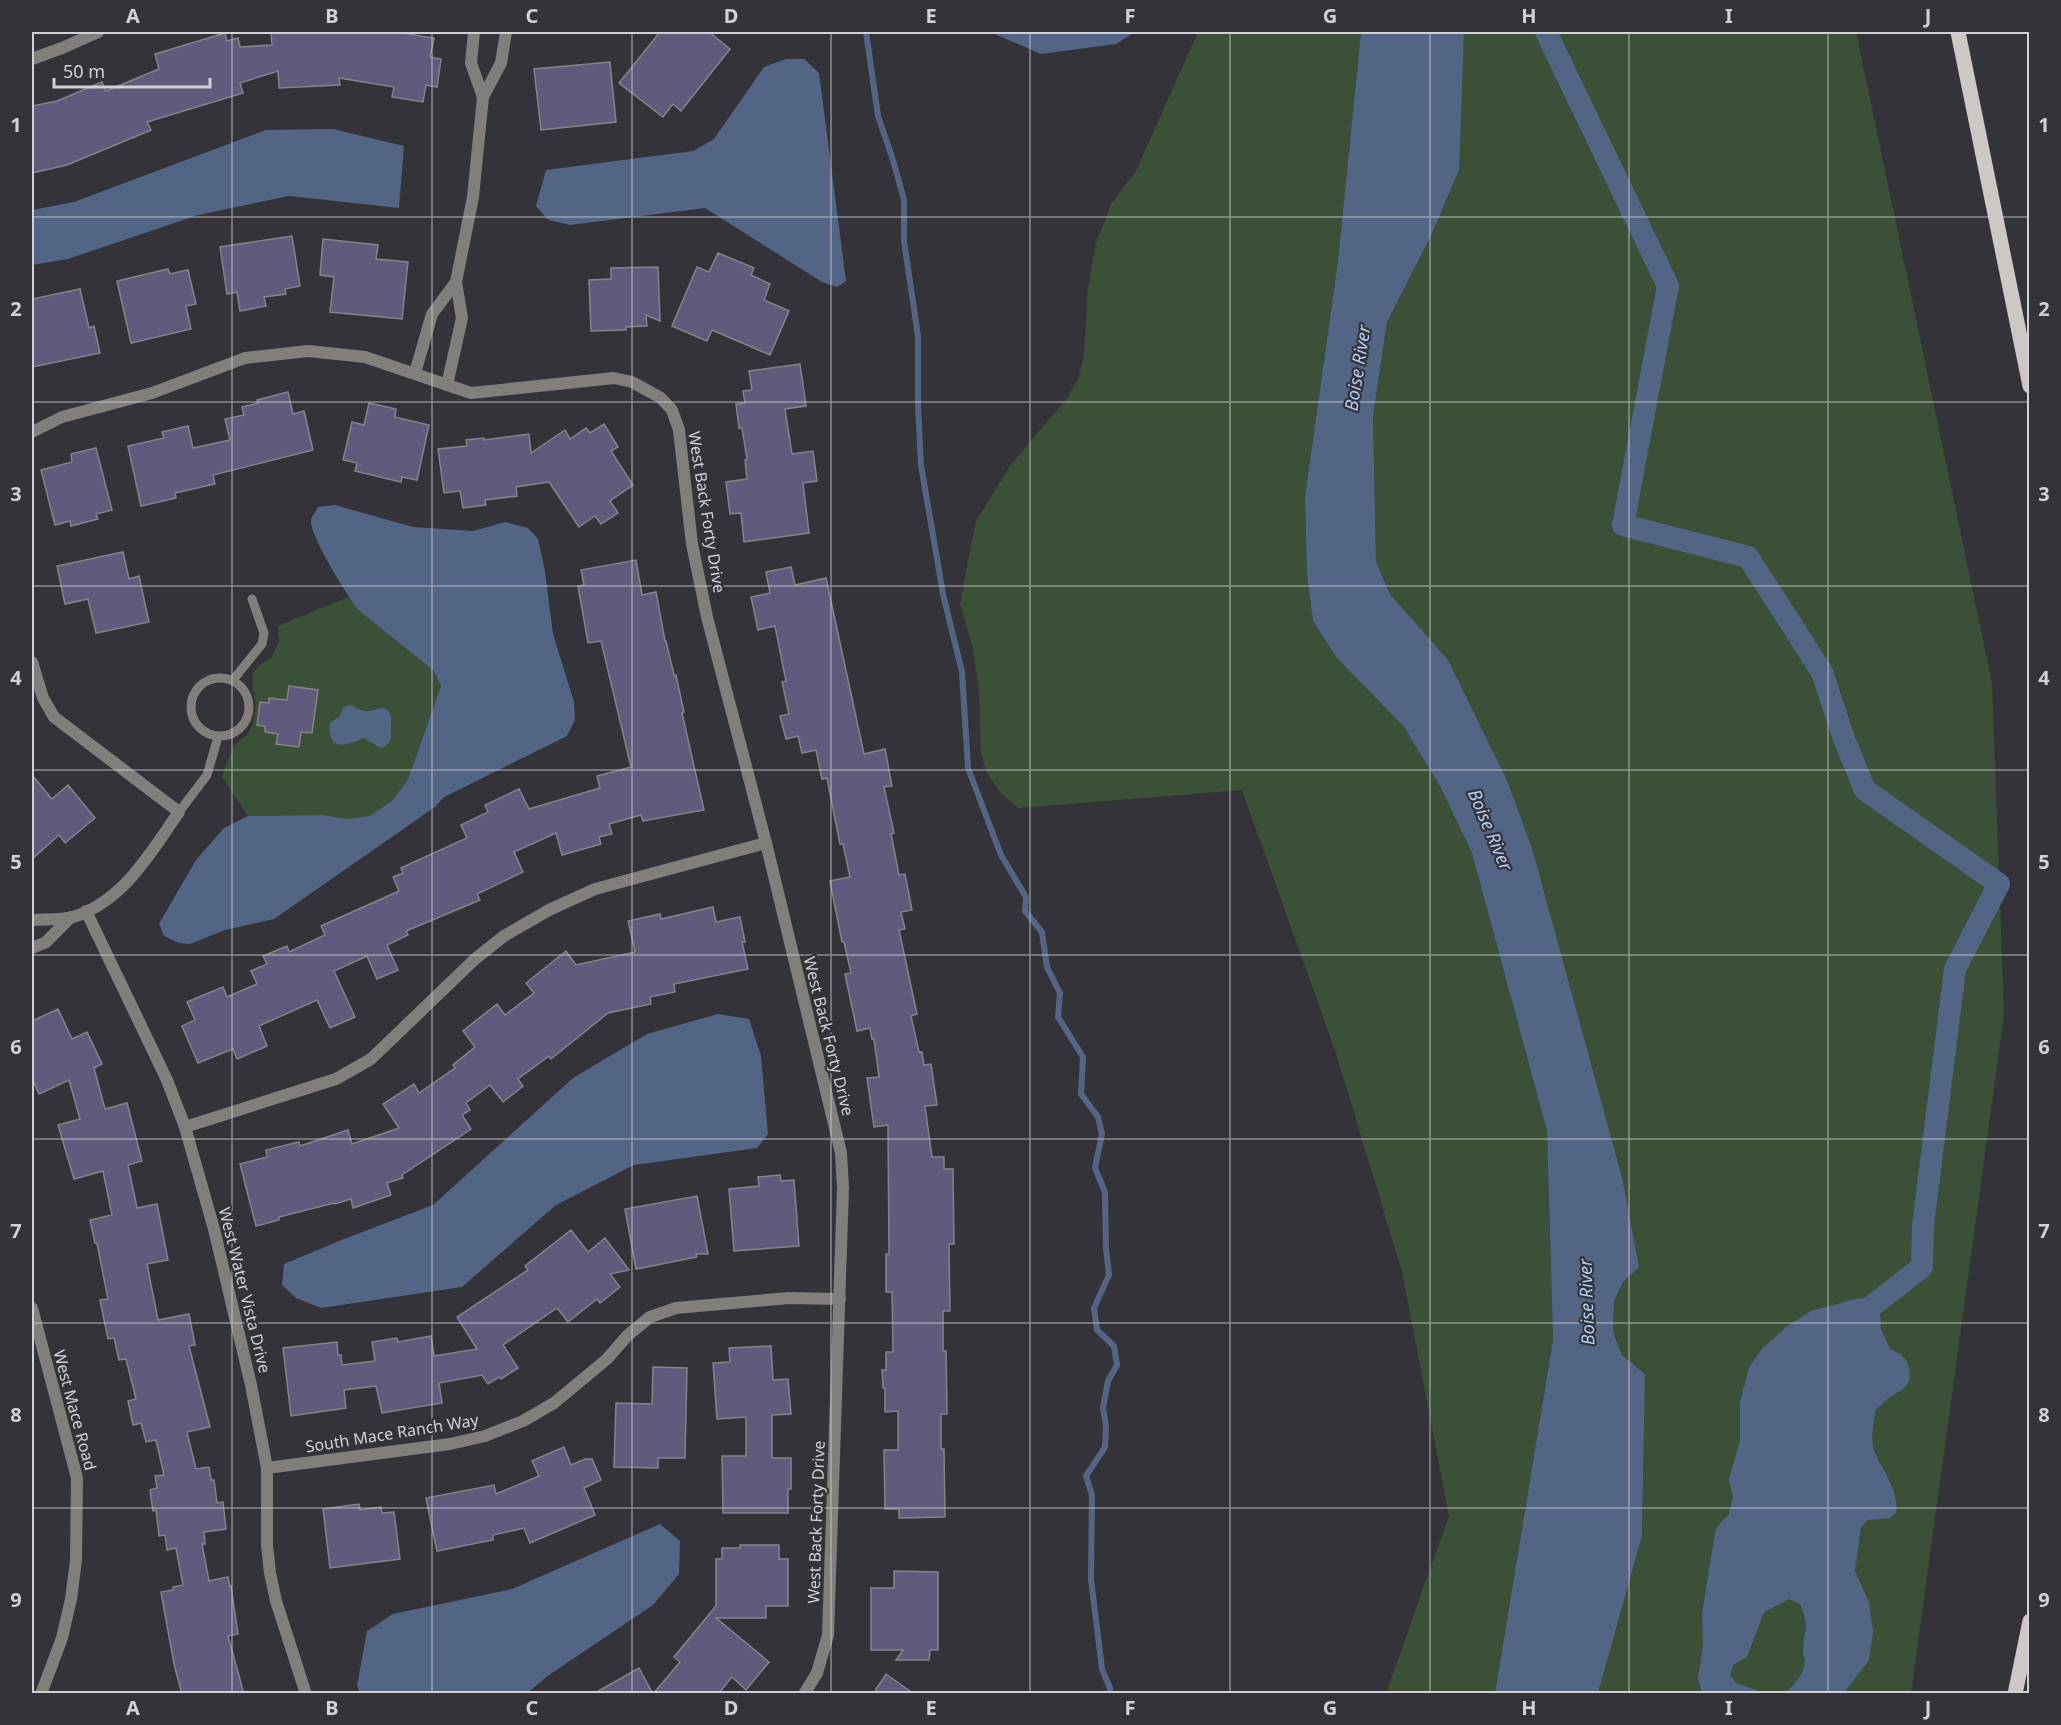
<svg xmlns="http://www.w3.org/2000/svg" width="2061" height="1725" viewBox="0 0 2061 1725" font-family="'Noto Sans',sans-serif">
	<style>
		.green { fill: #3a5138 }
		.water { fill: #536584 }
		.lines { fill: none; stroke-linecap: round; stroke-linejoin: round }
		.stream { stroke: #536584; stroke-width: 6 }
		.canal { stroke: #536584; stroke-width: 22 }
		.building { fill: #605a7c; stroke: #84838a; stroke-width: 1.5 }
		.lane { stroke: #817e7c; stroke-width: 9 }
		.street { stroke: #817e7c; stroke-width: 12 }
		.primary { stroke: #cec7c4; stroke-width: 15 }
		.grid { fill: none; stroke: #d2d2d6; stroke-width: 1.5; stroke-opacity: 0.55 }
		.labels { text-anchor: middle; stroke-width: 4.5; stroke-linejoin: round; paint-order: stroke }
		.street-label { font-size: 16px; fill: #d2d2d6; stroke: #343339 }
		.water-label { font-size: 18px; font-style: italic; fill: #b3cef9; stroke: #343339 }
		.neatline { fill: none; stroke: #d2d2d6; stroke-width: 2 }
		.grid-label { font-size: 20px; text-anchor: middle; font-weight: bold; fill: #d2d2d6 }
	</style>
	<rect width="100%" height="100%" fill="#343339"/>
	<!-- green -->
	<g class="green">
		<polygon points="1198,32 1361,32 1338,261 1305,496 1307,575 1313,621 1336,657 1404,727 1440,786 1472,853 1547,1131 1553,1340 1495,1693 1386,1693 1449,1516 1402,1272 1335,1050 1242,790 1018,808 1000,792 987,773 981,754 979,687 972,645 960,603 976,521 1010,466 1068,397 1078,379 1084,356 1088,287 1096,243 1112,202 1136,171"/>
		<polygon points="1464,32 1856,32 1992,683 2004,1014 1911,1693 1598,1693 1642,1536 1645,1374 1622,1355 1613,1332 1614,1303 1623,1282 1639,1267 1623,1181 1532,849 1506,778 1448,660 1390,594 1376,561 1373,416 1387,322 1430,238"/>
		<polygon points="348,597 357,609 434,671 441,686 408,779 393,800 371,816 347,819 323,815 248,816 222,777 233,746 247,735 253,724 256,704 253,687 253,674 258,666 272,657 279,641 278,626"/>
	</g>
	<!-- water -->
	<g class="water">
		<polygon points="990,32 1135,32 1116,44 1041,54"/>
		<polygon points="1361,32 1464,32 1459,170 1430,238 1387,322 1373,416 1376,561 1390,594 1448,660 1506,778 1532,848 1623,1181 1639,1267 1623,1282 1614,1302 1613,1332 1622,1355 1645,1374 1642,1536 1598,1693 1495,1693 1553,1340 1547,1131 1472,853 1440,786 1404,727 1336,657 1313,621 1307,575 1305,496 1338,261"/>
		<polygon points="786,59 804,59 819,73 846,281 837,287 822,282 705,208 570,225 548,220 536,206 546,170 693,151 714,139 764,67"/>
		<polygon points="333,129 404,146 399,208 289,196 198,215 68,259 32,265 32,210 74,202 266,130"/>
		<path d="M 335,505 L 413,527 L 473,531 L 505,522 L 528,528 L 538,539 L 545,571 L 553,634 L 574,702 L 575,720 L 567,736 L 444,797 L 435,807 L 274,919 L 225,930 L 190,944 L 179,943 L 164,936 L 159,924 L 196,860 L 224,828 L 248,816 L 323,815 L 347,819 L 370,816 L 393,800 L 408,779 L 441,686 L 434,671 L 357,609 C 347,594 309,535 311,520 C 312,516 316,511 318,507 Z"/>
		<path d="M 351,705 C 367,715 368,710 384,708 C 392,713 392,717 391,726 C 390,736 394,742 382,748 C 375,746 370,740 363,738 C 345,747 327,751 330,723 L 340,716 C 342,709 343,706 351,705 Z"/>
		<polygon points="718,1014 749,1019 761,1056 768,1134 757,1148 634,1165 556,1205 462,1287 321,1308 296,1298 282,1285 284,1264 339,1241 433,1205 573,1078 647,1034"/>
		<path d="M 1870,1297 L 1879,1301 L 1881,1329 L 1890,1349 C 1901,1354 1907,1357 1909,1369 C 1913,1388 1901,1389 1889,1398 C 1884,1401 1879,1407 1875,1411 C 1874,1422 1870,1440 1874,1450 C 1882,1471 1899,1489 1896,1513 L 1890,1518 L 1868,1520 L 1861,1527 L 1855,1571 L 1869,1602 L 1873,1632 L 1869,1660 L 1844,1693 L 1785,1693 C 1793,1687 1805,1672 1805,1661 C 1805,1656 1803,1657 1803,1651 C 1804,1629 1810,1628 1800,1604 L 1789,1599 L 1764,1612 L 1747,1657 L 1733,1665 L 1730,1675 L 1736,1683 L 1764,1693 L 1702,1693 L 1698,1679 L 1703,1645 L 1702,1614 L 1711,1558 L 1716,1528 L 1729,1514 L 1733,1498 L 1729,1480 L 1740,1440 L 1740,1402 L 1749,1367 L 1762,1349 L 1786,1327 L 1811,1311 L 1855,1299 Z"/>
		<polygon points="660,1524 680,1541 679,1574 653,1605 549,1675 527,1693 360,1693 357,1686 367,1631 393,1614 512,1589"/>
	</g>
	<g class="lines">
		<!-- stream -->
		<polyline class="stream" points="866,32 878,116 893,160 904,200 904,241 918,336 918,406 921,465 943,594 962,672 968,768 1001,855 1026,897 1025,911 1042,932 1047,967 1060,993 1058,1017 1083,1057 1081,1094 1098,1117 1102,1134 1095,1168 1105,1192 1106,1249 1109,1275 1094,1308 1097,1330 1114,1346 1117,1365 1108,1381 1103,1408 1106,1426 1105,1447 1086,1476 1092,1495 1091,1579 1102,1669 1110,1688 1110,1694"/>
		<!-- canal -->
		<polyline class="canal" points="1546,32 1668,286 1623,525 1748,557 1822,672 1844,739 1865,790 1999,884 1955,969 1923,1226 1922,1267 1868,1309 1866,1326"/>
	</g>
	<!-- building -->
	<g class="building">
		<polygon points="271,32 396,32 434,38 430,57 441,59 437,87 426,85 423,102 392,97 394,87 339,78 340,85 279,88 278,71 240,83 243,93 147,122 151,130 67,165 32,173 32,106 57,101 102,82 106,91 159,69 155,54 225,33 227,41 238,38 240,47 272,45"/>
		<polygon points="660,32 709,32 730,49 681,111 673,104 663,117 619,83"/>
		<polygon points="610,62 616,122 541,130 534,69"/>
		<polygon points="292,236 300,286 285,289 286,294 264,297 266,306 240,311 237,292 227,294 220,247"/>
		<polygon points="323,239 378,245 376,259 408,262 402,319 330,312 334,277 320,275"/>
		<polygon points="718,253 754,268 751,275 770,284 764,300 789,311 770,355 712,330 707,341 672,326 697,267 709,272"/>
		<polygon points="658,267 660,321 646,315 647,326 626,327 626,330 591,331 589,280 611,279 611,268"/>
		<polygon points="168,269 170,274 188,270 196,304 186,306 191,329 131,343 117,281"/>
		<polygon points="80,289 89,328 94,326 100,353 32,367 32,299"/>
		<polygon points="800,364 806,406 785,409 792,454 813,451 817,481 803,483 809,533 744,542 741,513 730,514 726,482 747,479 745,460 747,459 742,428 739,428 736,404 745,403 743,391 752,390 749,371"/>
		<polygon points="288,392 293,414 304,411 313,450 213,475 215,484 175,493 176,498 141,506 128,446 164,438 162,432 188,426 193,448 230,440 225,419 244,415 242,407 258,403 257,400"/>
		<polygon points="369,403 396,409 395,417 429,425 417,480 402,477 401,482 355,471 357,463 343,460 352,422 364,425"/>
		<polygon points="604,424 618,447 611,451 633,485 610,501 618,513 601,524 595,516 579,527 549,482 516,487 517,496 485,500 486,505 463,508 460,491 444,493 438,449 467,446 466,440 484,438 484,440 529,434 531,453 565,430 570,439 586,428 590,433"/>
		<polygon points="96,448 112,510 96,514 98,519 71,526 70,521 55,525 41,470 72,462 71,454"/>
		<polygon points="123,552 129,579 139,576 149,622 96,633 88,599 65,604 57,566"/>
		<polygon points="636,560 642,595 656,592 665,641 666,641 674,675 676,675 684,712 682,713 704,810 643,821 641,815 609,824 612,834 599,837 601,844 562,855 556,833 514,852 523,872 477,894 480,900 406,931 408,935 387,945 398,970 377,979 367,956 334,971 355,1017 330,1028 317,1000 259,1026 267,1046 237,1059 233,1049 198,1063 182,1026 195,1020 187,1002 223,987 227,997 257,984 251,971 267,964 263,956 287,946 289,952 325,935 321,926 399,891 393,877 403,873 401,868 467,838 461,825 488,812 485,805 519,789 529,809 600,788 597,776 631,767 601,641 588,643 578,586 584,585 581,570"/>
		<polygon points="791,567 795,585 826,578 864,754 885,749 892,786 884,787 894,833 891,834 899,875 905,874 912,910 901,912 905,929 899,930 917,1014 911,1016 919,1052 922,1052 924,1065 931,1064 937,1105 925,1106 932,1157 944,1157 944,1169 953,1169 954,1244 949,1244 950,1311 943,1311 943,1351 946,1351 947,1414 941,1414 941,1449 944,1449 945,1517 899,1518 899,1509 885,1509 884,1450 898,1450 898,1411 885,1412 885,1388 883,1388 882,1370 886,1370 886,1352 893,1352 892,1292 886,1292 886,1254 889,1254 888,1125 874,1127 867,1078 879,1077 874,1039 872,1039 870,1028 857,1031 845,974 851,973 844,942 842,942 830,881 850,877 843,844 840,844 827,778 822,779 816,750 802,753 798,736 786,739 780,716 789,714 782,682 786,681 775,626 758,630 751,597 770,593 766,572"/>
		<polygon points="289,686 318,690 312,733 301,732 299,747 276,744 278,734 265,732 265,726 257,725 260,702 269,703 269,698 287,700"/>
		<polygon points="32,775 52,799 68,785 95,818 65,843 59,835 32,859"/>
		<polygon points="713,907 716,922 740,917 745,942 742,942 748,969 674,984 675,992 650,997 651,1004 608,1013 551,1059 549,1056 518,1079 523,1086 503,1102 490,1085 466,1103 470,1110 462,1115 471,1129 402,1175 403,1178 387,1183 391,1195 353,1208 351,1199 335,1204 334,1203 279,1217 279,1220 256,1226 240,1164 267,1157 266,1150 299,1142 300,1146 348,1130 352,1144 399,1128 383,1104 414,1084 419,1093 455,1068 453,1065 475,1047 463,1031 497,1004 505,1015 534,993 526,983 566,951 576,965 635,952 628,921 660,914 661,919"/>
		<polygon points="58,1009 72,1039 87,1032 102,1064 94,1068 105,1109 127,1103 142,1161 128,1165 137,1208 157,1204 168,1260 147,1264 158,1320 189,1314 195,1345 189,1346 210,1427 187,1432 196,1469 209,1467 211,1480 214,1480 217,1503 223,1502 226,1529 204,1532 205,1544 202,1544 209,1581 228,1577 230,1587 231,1586 238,1634 228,1636 244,1694 182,1694 174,1664 161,1592 173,1590 173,1587 183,1585 176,1548 167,1550 165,1535 159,1536 156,1510 153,1511 150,1490 157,1488 155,1476 164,1475 156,1440 146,1442 141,1423 133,1425 128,1401 136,1399 126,1359 119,1360 114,1338 108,1339 100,1300 108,1299 97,1243 95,1243 90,1220 112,1215 103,1171 74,1179 58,1125 80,1119 69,1080 39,1094 32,1078 32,1021"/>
		<polygon points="780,1175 781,1181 794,1180 799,1246 734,1251 729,1189 759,1186 758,1177"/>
		<polygon points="697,1196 708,1254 696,1254 697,1257 636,1269 625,1209"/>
		<polygon points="571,1230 588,1252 605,1238 629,1270 610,1274 620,1287 600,1303 597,1299 568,1322 557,1308 503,1345 518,1368 501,1379 499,1377 488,1384 482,1375 439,1383 442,1403 382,1413 376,1386 344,1390 346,1408 291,1416 283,1348 337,1342 338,1355 341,1355 342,1365 375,1361 372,1342 397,1338 398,1342 431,1336 434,1356 477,1349 457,1317 528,1270 525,1266"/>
		<polygon points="771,1346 773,1380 788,1379 791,1414 772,1415 772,1458 791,1458 791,1489 788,1489 788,1513 723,1513 722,1456 746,1456 746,1417 717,1419 713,1363 730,1362 729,1348"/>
		<polygon points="653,1367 687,1368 685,1458 658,1458 658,1468 614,1467 616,1403 652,1404"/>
		<polygon points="564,1447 571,1465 585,1459 592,1459 601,1480 584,1488 595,1515 530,1543 524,1528 493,1535 493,1540 437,1551 426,1498 494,1485 496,1494 539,1476 532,1461"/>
		<polygon points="359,1504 360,1510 381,1507 382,1513 394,1512 400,1559 330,1568 323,1509"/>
		<polygon points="740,1545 779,1545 779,1559 788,1559 788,1606 766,1606 766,1618 716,1618 769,1662 746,1690 732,1677 718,1694 653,1694 680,1662 674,1657 716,1606 716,1559 722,1559 722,1548 740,1548"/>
		<polygon points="894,1571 938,1572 938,1650 930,1650 929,1660 896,1660 903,1650 871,1650 871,1588 894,1588"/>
		<polygon points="639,1668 653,1694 593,1694"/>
		<polygon points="886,1674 914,1694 873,1694"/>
	</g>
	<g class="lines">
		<!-- lane -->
		<g class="lane">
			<circle cx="220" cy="707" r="29"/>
			<polyline points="233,680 262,644 264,633 252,599"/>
			<polyline points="179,812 207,775 218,737"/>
		</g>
		<!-- street -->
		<g class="street">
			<polyline points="474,32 471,63 483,97"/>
			<polyline points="32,59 62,48 98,32"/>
			<polyline points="415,373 432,314 456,282"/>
			<polyline points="447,385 462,318 456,282 473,197 483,97 501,63 506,32"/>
			<polyline points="32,432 62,417 152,393 245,358 308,351 365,357 471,393 614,378 632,382 661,398 672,410 679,430 692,544 707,617 766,843 841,1153 843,1188 828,1635 817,1673 804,1694"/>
			<path d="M 32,662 L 43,698 L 54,717 L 179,812 C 150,853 124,901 73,917 C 60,920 45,919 32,920"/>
			<polyline points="86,911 167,1080 185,1127 214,1229 251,1385 267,1468 267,1545 270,1573 276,1601 306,1694"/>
			<polyline points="32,948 46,942 71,917"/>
			<polyline points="185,1127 336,1079 371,1059 475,959 504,936 549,910 595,889 766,843"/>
			<polyline points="32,1308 77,1478 76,1560 71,1599 62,1638 41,1694"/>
			<polyline points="267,1468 450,1444 485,1436 523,1421 554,1403 607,1359 628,1335 650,1317 676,1308 789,1298 840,1299"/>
		</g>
		<!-- primary -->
		<g class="primary">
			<polyline points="1958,32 2030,386"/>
			<polyline points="2015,1694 2030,1621"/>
		</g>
	</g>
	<!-- grid -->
	<path class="grid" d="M 232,32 L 232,1694M 432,32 L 432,1694M 632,32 L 632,1694M 831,32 L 831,1694M 1030,32 L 1030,1694M 1230,32 L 1230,1694M 1430,32 L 1430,1694M 1629,32 L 1629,1694M 1828,32 L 1828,1694M 32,217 L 2030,217M 32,402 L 2030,402M 32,586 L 2030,586M 32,770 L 2030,770M 32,955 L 2030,955M 32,1139 L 2030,1139M 32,1323 L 2030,1323M 32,1508 L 2030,1508"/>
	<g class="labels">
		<!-- street labels -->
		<g class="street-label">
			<text transform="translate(707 512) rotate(81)" y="6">West Back Forty Drive</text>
			<text transform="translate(829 1036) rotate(76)" y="6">West Back Forty Drive</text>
			<text transform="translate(245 1290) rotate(76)" y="6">West Water Vista Drive</text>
			<text transform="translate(75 1410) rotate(75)" y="6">West Mace Road</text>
			<text transform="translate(392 1433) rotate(-9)" y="6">South Mace Ranch Way</text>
			<text transform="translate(816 1522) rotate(-88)" y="6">West Back Forty Drive</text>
		</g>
		<!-- water labels -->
		<g class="water-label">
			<text transform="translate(1358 368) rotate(-81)" y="6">Boise River</text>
			<text transform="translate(1490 830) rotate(67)" y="6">Boise River</text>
			<text transform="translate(1587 1302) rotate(-92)" y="6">Boise River</text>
		</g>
	</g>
	<!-- border -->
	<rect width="2061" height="1725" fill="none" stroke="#343339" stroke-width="66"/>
	<!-- scale -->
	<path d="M54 78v9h156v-9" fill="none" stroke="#d2d2d6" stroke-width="3"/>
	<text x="63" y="78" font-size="18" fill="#d2d2d6" stroke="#343339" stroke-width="4.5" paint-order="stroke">50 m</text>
	<rect x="33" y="33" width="1995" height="1659" class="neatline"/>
	<g class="grid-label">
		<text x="133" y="23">A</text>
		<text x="332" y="23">B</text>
		<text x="532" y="23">C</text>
		<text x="731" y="23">D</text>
		<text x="931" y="23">E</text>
		<text x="1130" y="23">F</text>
		<text x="1330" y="23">G</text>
		<text x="1529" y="23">H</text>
		<text x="1729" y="23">I</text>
		<text x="1928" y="23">J</text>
		<text x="16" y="132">1</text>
		<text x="2044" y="132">1</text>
		<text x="16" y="316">2</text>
		<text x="2044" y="316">2</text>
		<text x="16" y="501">3</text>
		<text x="2044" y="501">3</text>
		<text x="16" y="685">4</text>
		<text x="2044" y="685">4</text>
		<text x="16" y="869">5</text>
		<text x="2044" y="869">5</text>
		<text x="16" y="1054">6</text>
		<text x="2044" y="1054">6</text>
		<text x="16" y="1238">7</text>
		<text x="2044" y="1238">7</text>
		<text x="16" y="1422">8</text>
		<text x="2044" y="1422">8</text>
		<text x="16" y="1607">9</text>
		<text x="2044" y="1607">9</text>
		<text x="133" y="1715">A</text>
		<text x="332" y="1715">B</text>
		<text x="532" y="1715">C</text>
		<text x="731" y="1715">D</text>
		<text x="931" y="1715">E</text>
		<text x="1130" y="1715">F</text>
		<text x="1330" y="1715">G</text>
		<text x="1529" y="1715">H</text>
		<text x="1729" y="1715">I</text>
		<text x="1928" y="1715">J</text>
	</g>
</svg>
